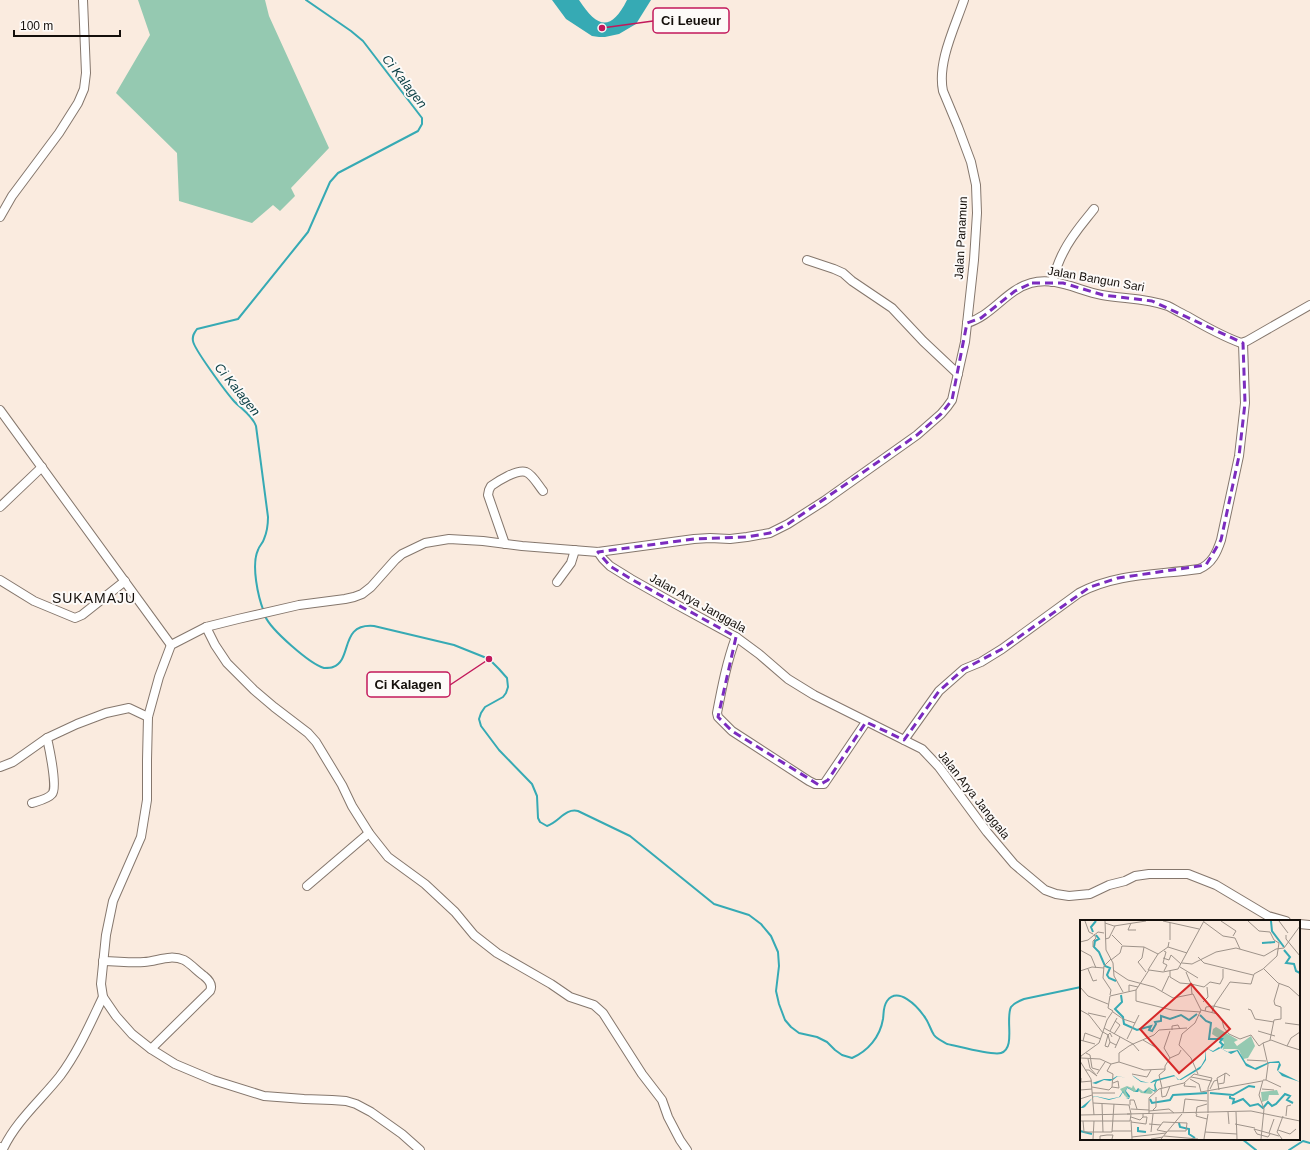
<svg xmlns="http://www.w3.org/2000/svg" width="1310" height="1150" viewBox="0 0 1310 1150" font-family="Helvetica,sans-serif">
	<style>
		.green { fill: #95c9b1 }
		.water { fill: #36aab4 }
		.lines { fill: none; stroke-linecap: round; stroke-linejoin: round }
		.stream { stroke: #36aab4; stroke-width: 2 }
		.minor-casing { stroke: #85776d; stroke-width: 10 }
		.minor { stroke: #fff; stroke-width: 8 }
		.marked { fill: none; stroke: #7b2cbf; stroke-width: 3; stroke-dasharray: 8 5; stroke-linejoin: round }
		.labels { text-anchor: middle; stroke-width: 4; stroke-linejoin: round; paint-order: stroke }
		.street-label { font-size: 12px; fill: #140f0b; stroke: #fdfaf8 }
		.water-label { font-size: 13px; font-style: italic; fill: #0f4247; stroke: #fdfaf8 }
		.quarter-label { font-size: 14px; letter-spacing: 1px; fill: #140f0b; stroke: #fdfaf8 }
		.inset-river { fill: none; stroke: #36aab4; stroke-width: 2 }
		.inset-road { fill: none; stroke: #9e938a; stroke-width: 1 }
		.view { fill: #d62828; fill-opacity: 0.15; stroke: #d62828; stroke-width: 2 }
		.inset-edge { fill: none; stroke: #140f0b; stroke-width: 2 }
		.leader { fill: none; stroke: #c2185b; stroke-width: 1.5 }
		.callout-dot { fill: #c2185b; stroke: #fdfaf8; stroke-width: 1.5 }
		.callout { fill: #fdfaf8; stroke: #c2185b; stroke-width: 1.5 }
		.callout-label { font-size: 13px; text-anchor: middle; font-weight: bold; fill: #140f0b }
	</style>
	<rect width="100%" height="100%" fill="#faebdf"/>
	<!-- green -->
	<polygon class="green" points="138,0 265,0 269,16 329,148 291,188 295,196 280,211 273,205 252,223 179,201 177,153 116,93 150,35"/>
	<!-- water -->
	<path class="water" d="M 552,0 L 579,0 C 597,28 611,32 627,0 L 651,0 L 636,24 L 619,34 L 605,37 L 599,37 L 592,36 L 566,19 Z"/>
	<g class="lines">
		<!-- stream -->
		<g class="stream">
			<path d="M 264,612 C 258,597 251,565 258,550 C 259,546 263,543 264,539 C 267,532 268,525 268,517 L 256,426 C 252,415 241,409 233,400 C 226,392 194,349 193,341 C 192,336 194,333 197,329 L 238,319 L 308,232 L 330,182 L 338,173 L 418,131 L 422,124 L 422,118 L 363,41 L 351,31 L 306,0"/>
			<path d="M 265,616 C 271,630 310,664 324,668 C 326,668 331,668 333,667 C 353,660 339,623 374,626 L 454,645 L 489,659 L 499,669 L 507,678 L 508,687 L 506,693 L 503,697 L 485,707 L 481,713 L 479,719 L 481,726 L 499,750 L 532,784 L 537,796 L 538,818 L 540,822 L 547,826 C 559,822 565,808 578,811 L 630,836 L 714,904 L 749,915 L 761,924 L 771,936 L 778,952 L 779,966 L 776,991 L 779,1004 L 785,1020 L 791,1027 L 799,1033 L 817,1037 L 827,1042 L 835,1050 L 842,1055 L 852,1058 C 868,1051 880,1037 883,1019 C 884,1012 883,1007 887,1001 C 898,986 917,1006 924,1016 C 929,1022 930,1029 934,1035 C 937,1039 942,1041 947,1044 C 958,1046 992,1056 1001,1053 C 1016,1048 1005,1019 1011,1007 C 1014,1003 1019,1001 1024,999 L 1081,987"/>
			<polyline points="1242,1139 1256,1150"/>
			<polyline points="1289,1150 1303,1141 1310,1143"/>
		</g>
		<!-- minor casing -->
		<g class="minor-casing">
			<g id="minor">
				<polyline points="0,217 12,196 59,133 78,103 84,89 86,73 83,0"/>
				<polyline points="807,260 834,269 843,273 852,281 892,308 923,341 958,374"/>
				<path d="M 1052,282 C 1055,272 1058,262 1063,253 C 1071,236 1083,223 1094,209"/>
				<path d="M 967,323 C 992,316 1006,290 1031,283 C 1055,276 1079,291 1102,295 C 1124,299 1146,298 1168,306 C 1174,309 1180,313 1187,316 C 1204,326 1222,336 1241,343 L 1247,341 L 1310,305"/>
				<polyline points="0,410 171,645"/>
				<polyline points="0,507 42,467"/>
				<path d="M 505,544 L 488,495 L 489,490 L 491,486 C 498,481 517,469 526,472 C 533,475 538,485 543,491"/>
				<polyline points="598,552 603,559 610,566 631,579 670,601 736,637 759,654 788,679 814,695 922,749 939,767 987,832 1014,864 1045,890 1056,894 1069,896 1090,894 1109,885 1125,881 1135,876 1149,874 1188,874 1216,885 1268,916 1286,921"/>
				<polyline points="0,580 34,601 75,618 82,615 125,581"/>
				<polyline points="557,582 571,563 575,550"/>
				<polyline points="206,627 215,645 227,663 254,690 274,707 308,733 316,742 342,785 352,806 369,833 388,857 425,884 455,912 474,935 497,953 551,984 570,997 594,1005 603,1013 642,1074 662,1100 668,1117 680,1140 687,1150"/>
				<path d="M 736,637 C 727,661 722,687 717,713 L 718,717 L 732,731 L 809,781 L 815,784 L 824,784 L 866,722"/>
				<path d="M 904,740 L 939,691 L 964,669 L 981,662 L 1002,649 L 1079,593 C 1116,573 1158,575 1199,569 C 1212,564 1217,552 1221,540 L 1239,456 L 1245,403 L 1243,343"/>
				<polyline points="0,767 13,762 47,738"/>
				<path d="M 32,803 C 38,801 48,799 52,794 C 58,789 49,747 47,738 L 77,724 L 106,713 L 129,708 L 148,717"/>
				<polyline points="307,886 369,833"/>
				<polyline points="1299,924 1310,925"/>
				<path d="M 103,961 C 117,961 130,963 144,962 C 158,961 170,954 184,960 C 191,964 197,971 204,976 C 209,980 213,985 210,991 L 151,1049"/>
				<path d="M 0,1147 L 3,1149 C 16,1121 41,1100 60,1076 C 78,1052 90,1024 103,997"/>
				<path d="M 420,1150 L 402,1134 L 371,1112 L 356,1104 L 346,1101 L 332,1100 L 304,1099 L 264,1096 L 213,1080 L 175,1064 L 151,1049 L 132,1034 L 116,1016 L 103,997 L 101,984 L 106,935 L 113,901 L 141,837 L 147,800 L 147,760 L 148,717 L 159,677 L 171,645 L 206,627 L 238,619 L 299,605 L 345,599 L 354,597 L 362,594 L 371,587 L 395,560 L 402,554 L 425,543 L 449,539 L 483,541 L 522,546 L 598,552 L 694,539 L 710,538 L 730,539 L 747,537 L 770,533 L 788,524 L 824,501 L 917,435 L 941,414 L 947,407 L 952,400 L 965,342 L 974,260 L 977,213 L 976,185 L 971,162 L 958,127 L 943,91 C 937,62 955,27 964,0"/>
			</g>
		</g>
		<!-- minor -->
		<use href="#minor" class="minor"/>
	</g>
	<!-- marked area -->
	<path class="marked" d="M 1032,283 L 1063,283 L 1103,295 L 1152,301 L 1243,343 L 1245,403 L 1239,456 L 1221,540 L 1206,565 L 1118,578 L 1090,587 L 1002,649 L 964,669 L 939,691 L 904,740 L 866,722 L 828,780 L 819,785 L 732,731 L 718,717 L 736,637 L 631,579 L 610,566 L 598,552 L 694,539 L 747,537 L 770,533 L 788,524 L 917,435 L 941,414 L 952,400 L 967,323 L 981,318 L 1015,291 Z"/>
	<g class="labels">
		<!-- street labels -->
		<g class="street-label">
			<text transform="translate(961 238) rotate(-87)" y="4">Jalan Panamun</text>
			<text transform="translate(1096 279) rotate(10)" y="4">Jalan Bangun Sari</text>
			<text transform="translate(698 603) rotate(29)" y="4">Jalan Arya Janggala</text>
			<text transform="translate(974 795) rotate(52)" y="4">Jalan Arya Janggala</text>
		</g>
		<!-- water labels -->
		<g class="water-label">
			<text transform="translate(405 81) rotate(52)" y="5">Ci Kalagen</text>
			<text transform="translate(238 389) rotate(51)" y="5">Ci Kalagen</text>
		</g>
		<!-- quarter labels -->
		<g class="quarter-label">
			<text x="94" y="603">SUKAMAJU</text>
		</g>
	</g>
	<!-- overview -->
	<g transform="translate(1080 920)">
		<rect width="220" height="220" fill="#faebdf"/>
		<path d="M 136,107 L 158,120 L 154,122 L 157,126 L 171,116 L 175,126 L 168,138 L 163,139 L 159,130 L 155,129 L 143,129 L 144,122 L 132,114 L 133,109 ZM 73,161 L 76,161 L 76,171 L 73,171 L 69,168 L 65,172 L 69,168 L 73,172 L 71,174 L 61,173 L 59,171 L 58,172 L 54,172 L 47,167 L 45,171 L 50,177 L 47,178 L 40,169 L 47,166 L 52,168 L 53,165 L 57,172 L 59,169 L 63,172 L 69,167 L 74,171 L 75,162 ZM 197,170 L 199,175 L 189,175 L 188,180 L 182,182 L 181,172 Z" fill="#95c9b1"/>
		<path d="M 139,127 L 147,132 L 158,130 L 166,143 L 175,148 L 189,142 L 199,141 L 201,145 L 198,151 L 220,162 L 202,156 L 197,150 L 199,143 L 190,143 L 176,150 L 166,146 L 157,131 L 151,134 L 141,128 L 133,132 L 126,128 L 126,140 L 120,149 L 101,160 L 98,160 L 95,156 L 77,161 L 75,165 L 77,170 L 75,172 L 69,168 L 65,173 L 59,169 L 58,172 L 55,172 L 47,168 L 46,171 L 50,176 L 49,179 L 46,178 L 43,172 L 40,177 L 29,180 L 14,176 L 5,187 L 3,188 L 0,188 L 15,176 L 29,179 L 39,177 L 43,171 L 46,178 L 49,178 L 45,171 L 47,167 L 55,172 L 58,168 L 64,172 L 69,168 L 76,171 L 74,165 L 76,161 L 71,163 L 61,162 L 54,157 L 52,155 L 46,158 L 38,156 L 33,160 L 30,161 L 24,160 L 16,164 L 12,163 L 24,159 L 32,159 L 37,156 L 46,158 L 52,155 L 61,161 L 70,163 L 74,160 L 94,155 L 99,160 L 121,146 L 125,139 L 126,128 L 133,131 Z" fill="#36aab4"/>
		<path class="inset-river" d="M 191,1 L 192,11 L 204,27M 13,12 L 11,7 L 16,1M 16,15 L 19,19 L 15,21 L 14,27 L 19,32 L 25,46 L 30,48 L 27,55 L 29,58 L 36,61M 182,23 L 195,22M 204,30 L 210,37 L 206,43 L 214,44 L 216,51 L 220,53M 41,75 L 42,82 L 35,89 L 43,97 L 44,104 L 57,110 L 71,106 L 69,110 L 72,111 L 76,104 L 75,102 L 81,101 L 81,96 L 90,99 L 101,95 L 109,100 L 117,94M 120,95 L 126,101 L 131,103 L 129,119 L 142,119 L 140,122 L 143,125 L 141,128M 130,173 L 153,175 L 169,166 L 175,167M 150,176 L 150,178 L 154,179 L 153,183 L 163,179 L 170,186 L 178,184 L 183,188 L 188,182 L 192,186 L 196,184 L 205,174 L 210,176 L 207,180 L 213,183M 70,179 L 72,183 L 90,180 L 93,175 L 127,173M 99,203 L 100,207 L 109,209 L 109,214 L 115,218M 58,207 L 58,211 L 66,212M 0,211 L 12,214"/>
		<path class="inset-road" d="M 5,1 L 9,12 L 13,14M 25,1 L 26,30 L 33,43 L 34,56 L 43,72M 83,1 L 119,9M 141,1 L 156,11 L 153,16M 199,1 L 208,13M 124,2 L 143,16 L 155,18 L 160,29M 25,3 L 34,6 L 66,1M 51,3 L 48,10 L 56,10M 90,3 L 90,20M 32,15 L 42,25M 206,15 L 206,19 L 220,36M 25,19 L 29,18 L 35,6M 0,22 L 8,20 L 18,12 L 24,13M 89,22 L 88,27 L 107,33M 13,27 L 13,21 L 16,18 L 14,14M 64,27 L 62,38 L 58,42 L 66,52M 0,30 L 11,36 L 16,48M 78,34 L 88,27M 118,37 L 124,43 L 173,55M 83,38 L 89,40 L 91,35 L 101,44M 31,40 L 40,33 L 42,26 L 64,27 L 78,34 L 68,50M 102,43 L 112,44 L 136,32 L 156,28 L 184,36 L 196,29 L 204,28 L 220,6M 100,47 L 118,58M 8,49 L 13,61 L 17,60M 184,49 L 198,63 L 209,67 L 220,77M 33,50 L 48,60 L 74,67 L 93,78 L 113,74 L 121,90 L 115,103 L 102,114 L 99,125 L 111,138 L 118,154M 0,51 L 12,47 L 24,48M 84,51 L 87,45 L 83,43 L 86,32 L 84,31M 90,51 L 90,57 L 100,63 L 111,64 L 106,52M 0,67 L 8,76 L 28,84M 56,70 L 56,81 L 92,90 L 121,92M 49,71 L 49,65 L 58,67M 82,71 L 89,56M 112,74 L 111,64 L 124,67 L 130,62 L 140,64 L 143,58 L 143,49M 30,75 L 31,70 L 23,58 L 24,46 L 31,39M 123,82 L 128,77 L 127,67M 168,89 L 171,90 L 175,99 L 194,102M 0,90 L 9,95 L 23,113M 121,90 L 138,94 L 142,100 L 144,108 L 149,114 L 160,119 L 171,115 L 179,126 L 183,123M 125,91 L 126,87 L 134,86 L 150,90M 33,92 L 43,99 L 55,103 L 59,95M 132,92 L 135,84 L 150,62 L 171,64 L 174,54 L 183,49 L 197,36 L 199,23 L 194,20 L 190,12 L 179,11 L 168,1M 8,93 L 26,97M 205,103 L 220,105M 24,108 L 53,124 L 74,115 L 79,110 L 107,108M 92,110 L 92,106 L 98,105 L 100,109M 30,111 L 37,98M 90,111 L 84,128 L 90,138M 178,111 L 195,116M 23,112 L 28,115 L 30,113 L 32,117M 34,114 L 40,105 L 35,101M 28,115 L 25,126 L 28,127 L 30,122M 28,115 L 30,122 L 36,125M 47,119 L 55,103M 0,120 L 15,124M 63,120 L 75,127M 190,120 L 194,100 L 201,99 L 201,87 L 195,85 L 194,81 L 199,64M 3,121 L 5,113 L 21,119M 207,126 L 220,130M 35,128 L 40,117M 6,133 L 10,135 L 12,148 L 19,150M 1,138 L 20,139 L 31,144 L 39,142 L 64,150 L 85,149M 8,139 L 10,148 L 17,156M 0,140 L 1,136 L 19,123 L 27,100 L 33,91 L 28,88 L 30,76 L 56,70 L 69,50 L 83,52 L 98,49 L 124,1M 167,140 L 186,141M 0,141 L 11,159 L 14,195M 39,142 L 39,133 L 49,126 L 53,124 L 59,131M 5,150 L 9,150 L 17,156M 17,154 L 25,142M 52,154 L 67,157 L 71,150M 111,157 L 132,161M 1,158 L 1,162 L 12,161M 110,159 L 119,164 L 121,172 L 182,161M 186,160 L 188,145 L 183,123 L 191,120 L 207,126 L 211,118 L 220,112M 186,160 L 201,167M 105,163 L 104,166 L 116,167M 138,164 L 144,163 L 145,153M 12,167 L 29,170 L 32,167 L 33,154 L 27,151 L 31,144M 32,167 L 39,168 L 38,161 L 33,163M 81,168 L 82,177 L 86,176 L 90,166M 82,168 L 79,155 L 85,150 L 85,146 L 90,138 L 99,134 L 101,130M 130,169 L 134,161 L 138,160M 182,169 L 194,170M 0,170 L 12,169M 139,170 L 137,158 L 146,153 L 150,156M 12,173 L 35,173M 0,179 L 12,175M 13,183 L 49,185 L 51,194M 22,184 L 23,212M 50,185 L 50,180 L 54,180 L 57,189M 51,189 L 69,190M 73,190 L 76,187 L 76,177M 69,191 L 89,189 L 94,193M 148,192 L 149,204M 156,192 L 157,219M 103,193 L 105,179 L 127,181M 128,193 L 128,168 L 132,158M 47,194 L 171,191 L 220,201M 69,194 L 69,178 L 79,169 L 104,163 L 114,154 L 132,158M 116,194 L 117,187 L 127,184M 117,194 L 116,196 L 127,199M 0,195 L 50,194M 206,196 L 207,186 L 211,185M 51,197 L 60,200 L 63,197M 51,200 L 52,219M 0,201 L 50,201 L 51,194M 3,201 L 4,212 L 32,212 L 34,184M 51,202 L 66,204 L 67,197 L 63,197 L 63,194M 69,204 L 81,205M 155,204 L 175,208M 198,210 L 210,214 L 216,209M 32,211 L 51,211M 71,212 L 73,194M 87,212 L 77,210 L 83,202 L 107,203 L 106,211 L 88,211M 125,212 L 157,214M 189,213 L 194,199M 190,214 L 188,217 L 177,214 L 174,209 L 199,216M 84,216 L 118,219M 52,217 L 86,213M 13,219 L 14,201M 20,219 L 20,216 L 27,215 L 33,215 L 32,219M 71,219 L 83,217M 81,219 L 102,194M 124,219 L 128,194M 181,219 L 184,189 L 179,175 L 183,160 L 186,160M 202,219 L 197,212 L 203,196"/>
		<path class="view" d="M 111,64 L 150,109 L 99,153 L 60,109 Z"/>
		<rect width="220" height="220" class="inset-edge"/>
	</g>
	<!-- callouts -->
	<path class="leader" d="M602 28L653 21M489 659L450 685"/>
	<g class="callout-dot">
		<circle cx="602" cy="28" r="4"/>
		<circle cx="489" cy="659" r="4"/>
	</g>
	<g class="callout">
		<rect x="653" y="8" width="76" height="25" rx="4"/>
		<rect x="367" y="672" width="83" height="25" rx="4"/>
	</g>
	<g class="callout-label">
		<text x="691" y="25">Ci Leueur</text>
		<text x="408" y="689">Ci Kalagen</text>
	</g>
	<!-- scale -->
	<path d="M14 30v6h106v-6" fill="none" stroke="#140f0b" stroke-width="2"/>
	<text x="20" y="30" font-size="12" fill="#140f0b" stroke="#fdfaf8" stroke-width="3" paint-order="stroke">100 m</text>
</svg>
